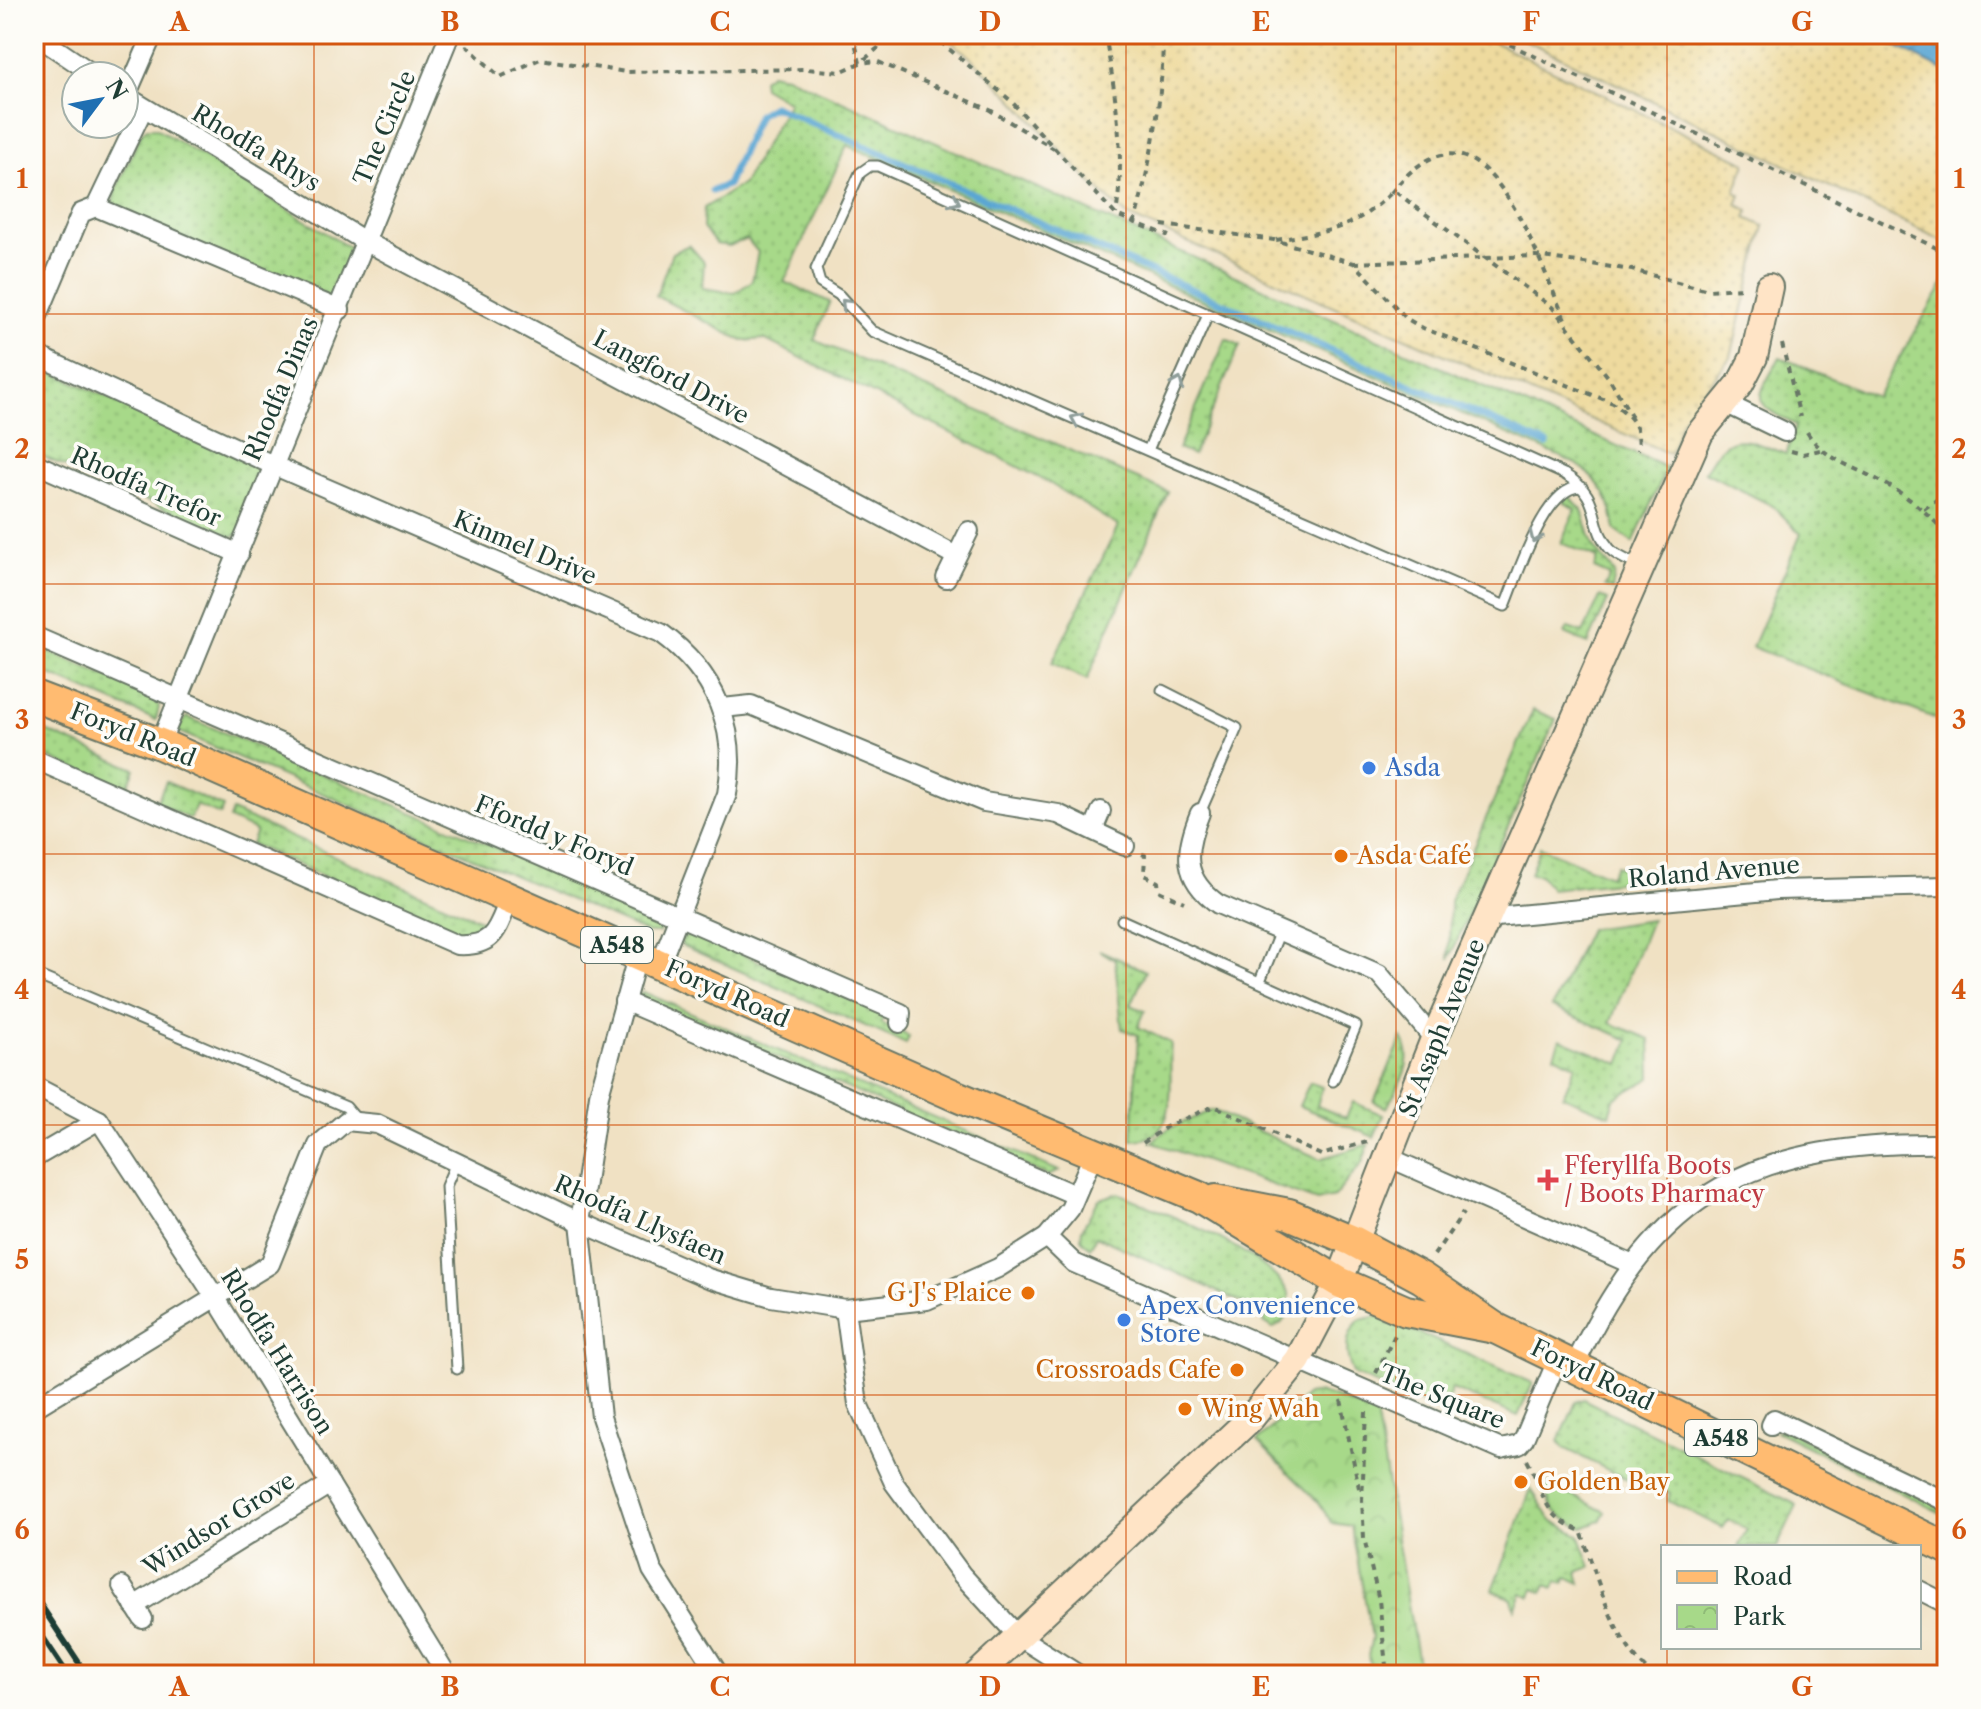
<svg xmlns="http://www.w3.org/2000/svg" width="1981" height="1709" viewBox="0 0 1981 1709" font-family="'Libre Caslon Text',serif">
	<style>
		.grass { fill: url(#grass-dots); stroke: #638b5e; stroke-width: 2 }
		.sand { fill: url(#sand-dots); stroke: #868c69; stroke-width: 2 }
		.park { fill: url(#park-crowns); stroke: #638b5e; stroke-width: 2 }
		.garden { fill: #a7d989; stroke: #638b5e; stroke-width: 2 }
		.water { fill: url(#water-waves); stroke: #3c7284; stroke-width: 2 }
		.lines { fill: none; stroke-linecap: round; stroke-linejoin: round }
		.stream { stroke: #5aa6d3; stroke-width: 7 }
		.lane-casing { stroke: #687666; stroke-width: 13 }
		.street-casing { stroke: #687666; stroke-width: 22 }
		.secondary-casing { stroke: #687666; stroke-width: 30 }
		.primary-casing { stroke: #687666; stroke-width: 34 }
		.path { stroke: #687666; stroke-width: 4; stroke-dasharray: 6 6; stroke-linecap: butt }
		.lane { stroke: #fff; stroke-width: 9 }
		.street { stroke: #fff; stroke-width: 18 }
		.secondary { stroke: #ffe4c6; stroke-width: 26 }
		.primary { stroke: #ffbb71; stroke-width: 30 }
		.rail { stroke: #1f3d34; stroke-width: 6 }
		.oneway { stroke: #8f9e9a }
		.grid { fill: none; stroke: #d45610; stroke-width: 2; stroke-opacity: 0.55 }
		.shop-dot { fill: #3f7fe0; stroke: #fdfcf7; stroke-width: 3 }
		.food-dot { fill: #e8710a; stroke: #fdfcf7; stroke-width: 3 }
		.health-dot { fill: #e0444e; stroke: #fdfcf7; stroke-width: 3 }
		.labels { text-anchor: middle; stroke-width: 7; stroke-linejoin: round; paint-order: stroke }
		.shield { fill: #fdfcf7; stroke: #62766e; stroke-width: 2 }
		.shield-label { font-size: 22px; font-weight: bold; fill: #1f3d34 }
		.street-label { font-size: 24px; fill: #1f3d34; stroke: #fdfcf7 }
		.shop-label { font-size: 24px; fill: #366cbe; stroke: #fdfcf7; text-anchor: start }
		.food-label { font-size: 24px; fill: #c56008; stroke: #fdfcf7; text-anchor: start }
		.health-label { font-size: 24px; fill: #be3a42; stroke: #fdfcf7; text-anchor: start }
		.neatline { fill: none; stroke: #d45610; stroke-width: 3 }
		.grid-label { font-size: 26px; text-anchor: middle; font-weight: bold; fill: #d45610 }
	</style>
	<defs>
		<pattern id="grass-dots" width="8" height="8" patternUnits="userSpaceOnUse" patternTransform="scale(2)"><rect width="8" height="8" fill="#a7d989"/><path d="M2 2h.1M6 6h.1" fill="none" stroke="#8fbb77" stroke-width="1.8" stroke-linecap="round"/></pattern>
		<pattern id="sand-dots" width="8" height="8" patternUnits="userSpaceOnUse" patternTransform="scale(2)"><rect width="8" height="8" fill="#eeda9e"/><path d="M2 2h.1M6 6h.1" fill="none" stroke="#ccbc89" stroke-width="1.8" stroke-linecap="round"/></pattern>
		<pattern id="park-crowns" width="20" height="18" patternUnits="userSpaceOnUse" patternTransform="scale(2)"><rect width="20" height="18" fill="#a7d989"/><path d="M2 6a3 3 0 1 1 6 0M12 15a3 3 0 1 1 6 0" fill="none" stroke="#8fbb77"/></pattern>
		<pattern id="water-waves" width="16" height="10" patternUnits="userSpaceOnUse" patternTransform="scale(2)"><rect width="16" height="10" fill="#5aa6d3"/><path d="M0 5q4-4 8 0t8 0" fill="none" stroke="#4a88ac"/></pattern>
	</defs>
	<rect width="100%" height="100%" fill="#fdfcf7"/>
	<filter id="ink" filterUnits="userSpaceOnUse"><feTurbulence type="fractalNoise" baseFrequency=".0125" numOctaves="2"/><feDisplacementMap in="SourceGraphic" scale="16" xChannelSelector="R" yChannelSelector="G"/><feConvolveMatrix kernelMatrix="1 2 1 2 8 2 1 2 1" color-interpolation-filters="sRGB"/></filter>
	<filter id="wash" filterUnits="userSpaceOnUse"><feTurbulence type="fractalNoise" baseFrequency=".006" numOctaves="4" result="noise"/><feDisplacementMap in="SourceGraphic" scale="32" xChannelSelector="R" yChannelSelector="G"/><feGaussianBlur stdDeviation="1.8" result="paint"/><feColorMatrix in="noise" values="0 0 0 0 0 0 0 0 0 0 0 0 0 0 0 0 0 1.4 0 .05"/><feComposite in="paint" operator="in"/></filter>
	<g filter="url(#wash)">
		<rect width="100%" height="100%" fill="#f0e1c3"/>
		<!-- grass -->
		<g class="grass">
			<path d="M 770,73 L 786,76 L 1667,468 L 1633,543 L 1615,530 C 1612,499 1601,483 1577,464 L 847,145 L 784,282 L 830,302 L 814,340 L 1168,492 L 1087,680 L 1052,663 L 1118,526 L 1046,481 L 764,339 L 743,341 L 656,296 L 672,253 L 689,245 L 704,262 L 702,288 L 735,293 L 752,281 L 758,252 L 747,239 L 729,246 L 716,244 L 703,228 L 704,208 L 743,184 L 789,102 L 763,87 L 762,79 Z"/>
			<polygon points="147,128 156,128 348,247 352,258 338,299 330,300 118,211 113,203 114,194 142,132"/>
			<path d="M 1947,278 L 1947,723 L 1752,647 L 1801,534 L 1773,506 L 1705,472 C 1729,425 1745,440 1786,454 L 1796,425 C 1748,401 1756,401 1780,357 L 1876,397 Z"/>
			<polygon points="1226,339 1240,345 1193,455 1178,449"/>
			<polygon points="34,364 264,468 239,534 231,537 34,453"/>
			<polygon points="1569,495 1582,510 1593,546 1615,573 1612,590 1605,587 1610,576 1594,569 1598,558 1561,543 1576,509 1563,502"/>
			<polygon points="1600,597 1608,600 1588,644 1565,634 1568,628 1583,633"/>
			<polygon points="34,646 153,696 159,707 156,720 34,668"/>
			<polygon points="1533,710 1556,719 1449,959 1450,901"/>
			<polygon points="187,717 655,915 661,927 659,933 648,933 177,731"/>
			<polygon points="34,726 135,769 126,790 34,751"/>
			<polygon points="166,782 223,807 220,815 196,805 190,819 156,803"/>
			<polygon points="232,811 489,924 474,936 447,931 251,844 256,831 229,819"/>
			<polygon points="1540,847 1610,876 1616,865 1654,878 1551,889 1540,875 1530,874"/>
			<polygon points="1651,920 1610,1023 1650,1039 1651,1078 1614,1099 1609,1115 1563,1096 1576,1065 1554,1055 1560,1039 1620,1064 1629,1040 1552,1007 1589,929"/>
			<polygon points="694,934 884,1014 881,1023 909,1036 906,1044 681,945 681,938"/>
			<path d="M 1099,950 L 1146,971 L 1131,1005 L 1145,1011 L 1138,1027 L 1171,1043 C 1167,1076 1184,1140 1132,1140 L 1138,1035 L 1122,1029 L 1115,960 Z"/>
			<polygon points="643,992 1059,1171 1048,1176 641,998 639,995"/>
			<path d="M 1402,1038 C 1417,1062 1398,1085 1387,1108 L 1374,1102 Z"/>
			<polygon points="1310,1082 1322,1087 1317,1106 1346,1118 1353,1102 1383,1115 1374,1137 1299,1106"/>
			<polygon points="1212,1110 1320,1159 1369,1144 1362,1163 1334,1197 1317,1201 1151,1142 1168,1129"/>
			<path d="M 1118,1193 C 1167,1215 1260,1247 1289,1293 C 1290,1307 1288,1323 1273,1328 L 1264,1322 L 1267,1314 L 1096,1236 L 1090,1248 L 1081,1239 L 1082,1229 L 1099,1199 Z"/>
			<path d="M 1380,1316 L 1533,1383 L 1518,1416 L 1452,1389 L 1442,1411 L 1354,1375 C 1344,1354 1344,1338 1359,1320 Z"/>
			<polygon points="1583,1399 1797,1505 1777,1547 1738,1547 1747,1529 1728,1520 1723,1528 1668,1501 1670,1493 1638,1477 1634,1483 1564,1448 1559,1441 1576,1402"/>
			<polygon points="1784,1429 1947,1508 1947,1516 1776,1431"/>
			<polygon points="1531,1489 1551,1520 1579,1535 1591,1567 1577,1572 1580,1583 1567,1577 1564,1584 1557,1581 1554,1588 1546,1585 1542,1592 1534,1589 1531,1597 1522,1593 1515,1609 1512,1599 1493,1590"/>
		</g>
		<!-- sand -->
		<g class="sand">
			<path d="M 941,34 L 1477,34 L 1746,163 L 1735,192 L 1741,195 L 1737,205 L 1749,210 L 1746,218 L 1764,226 L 1731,356 L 1682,420 L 1670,454 L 1128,216 C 1060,161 1013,86 941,34 Z"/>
			<polygon points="1513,34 1947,34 1947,243"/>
		</g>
		<!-- park -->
		<polygon class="park" points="1321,1393 1376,1413 1420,1675 1371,1675 1369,1651 1372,1637 1351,1526 1332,1523 1317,1501 1257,1441 1307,1395"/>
		<!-- garden -->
		<path class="garden" d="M 1547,1483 L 1605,1512 L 1600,1521 L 1583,1528 C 1562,1520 1544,1508 1547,1483 Z"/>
		<!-- water -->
		<polygon class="water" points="1872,34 1947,34 1947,72"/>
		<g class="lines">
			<!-- stream -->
			<polyline class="stream" points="712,191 727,185 758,115 773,106 1547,445"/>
		</g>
	</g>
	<g filter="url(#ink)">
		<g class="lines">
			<!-- lane casing -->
			<g class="lane-casing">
				<g id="lane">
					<polyline points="1148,450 1207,317"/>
					<path d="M 1582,487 C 1545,484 1518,575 1505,606 L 872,331 L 839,295 L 820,283 L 816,269 L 860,173 L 870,166 L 878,166 L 1564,474 C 1605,498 1587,523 1610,549 C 1617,557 1629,561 1638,565"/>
					<polyline points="1162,690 1237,728 1200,813"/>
					<polyline points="1122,920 1356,1026 1333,1081"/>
					<polyline points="34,974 346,1107 357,1120"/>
					<polyline points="1260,981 1280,931"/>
					<polyline points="456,1163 446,1186 457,1369"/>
				</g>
			</g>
			<!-- street casing -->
			<g class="street-casing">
				<g id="street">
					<polyline points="34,34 96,76"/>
					<polyline points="124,95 363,240 956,556"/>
					<polyline points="126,96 153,34"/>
					<polyline points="96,207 340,310"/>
					<polyline points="34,325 81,213 96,207 143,109"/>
					<path d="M 34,354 L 275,466 L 661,633 C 715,672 739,729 727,794 L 660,964"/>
					<polyline points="1725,403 1785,432"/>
					<polyline points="34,463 239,554"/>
					<polyline points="946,578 969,531"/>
					<polyline points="34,636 901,1013 900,1023"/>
					<polyline points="723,708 751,705 984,802 1058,814 1125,846"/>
					<polyline points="160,744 450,34"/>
					<path d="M 34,759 L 457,945 C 496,947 497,928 510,898"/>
					<path d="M 1200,813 C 1184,852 1182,878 1218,904 L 1379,974 L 1434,1039"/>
					<polyline points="1093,830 1101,811"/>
					<polyline points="1486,918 1777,890 1947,886"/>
					<polyline points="638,954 599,1095 580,1222 601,1417 652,1570 719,1675"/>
					<polyline points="624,1001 1075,1195"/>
					<polyline points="34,1086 99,1120 217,1300 447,1675"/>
					<polyline points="34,1158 99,1120"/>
					<polyline points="1390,1158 1631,1264"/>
					<polyline points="1047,1237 1074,1263 1501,1449 1519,1445 1524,1439 1558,1358"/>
					<polyline points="845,1309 858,1404 894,1483 962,1575 1018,1636 1079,1675"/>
					<path d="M 1575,1365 C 1657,1189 1756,1141 1947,1144"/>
					<polyline points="34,1408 270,1264 318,1145 346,1121 377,1124 580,1222 708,1278 771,1297 845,1309 927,1300 998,1268 1047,1237 1070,1209 1094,1153"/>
					<polyline points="1771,1425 1774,1419 1947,1502"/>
					<polyline points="122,1586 143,1619"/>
					<polyline points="1919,1590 1947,1604"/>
					<polyline points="134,1606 330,1484"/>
				</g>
			</g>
			<!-- secondary casing -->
			<g class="secondary-casing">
				<polyline id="secondary" points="977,1675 1251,1418 1298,1360 1339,1282 1434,1039 1700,433 1740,384 1754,357 1769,287"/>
			</g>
			<!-- primary casing -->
			<g class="primary-casing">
				<g id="primary">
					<polyline points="34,696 160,744 956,1096 1199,1197 1339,1282 1406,1311 1495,1328"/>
					<polyline points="1216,1200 1289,1214 1353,1241 1422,1278 1495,1328 1947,1548"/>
				</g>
			</g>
			<!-- path -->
			<g class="path">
				<polyline points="853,34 860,63 895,34"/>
				<polyline points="931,34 1010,100 1116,215 1169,236"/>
				<path d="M 1105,34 C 1115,92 1126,155 1116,214"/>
				<polyline points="1488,34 1947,253"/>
				<polyline points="466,45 500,77 540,59 626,72 807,69 840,72 860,63 876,61 990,110 1054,149"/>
				<path d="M 1391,193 C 1482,78 1533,249 1565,319"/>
				<path d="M 1134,224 C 1151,163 1163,98 1163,34"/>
				<path d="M 1162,225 L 1274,240 L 1354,263 L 1407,319 L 1423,328 L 1613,403 C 1632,417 1641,425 1638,450"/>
				<path d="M 1276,240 C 1328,231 1352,231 1391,193 L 1397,193 L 1552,307 L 1609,378 L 1632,417"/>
				<polyline points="1354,263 1536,256 1632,270 1708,290 1744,288"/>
				<polyline points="1782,344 1800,417"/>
				<path d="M 1807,432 C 1825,462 1860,468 1889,486 C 1912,499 1929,515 1947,534"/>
				<polyline points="1791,451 1803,454 1820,450"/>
				<polyline points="1924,509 1947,492"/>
				<polyline points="1142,854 1145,855 1144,875 1158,882 1159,891 1184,902"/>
				<polyline points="1143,1143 1166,1127 1214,1106 1321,1155 1367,1142"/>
				<polyline points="1434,1255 1463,1213"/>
				<polyline points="1376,1373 1395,1335"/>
				<polyline points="1341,1400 1360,1493"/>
				<polyline points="1366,1412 1362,1500 1364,1538 1379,1600 1387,1675"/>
				<path d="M 1527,1460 C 1546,1495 1541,1515 1581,1531 C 1598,1579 1612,1642 1653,1675"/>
			</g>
			<!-- lane -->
			<use href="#lane" class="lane"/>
			<!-- street -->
			<use href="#street" class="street"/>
			<!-- secondary -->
			<use href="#secondary" class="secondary"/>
			<!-- primary -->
			<use href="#primary" class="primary"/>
			<!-- rail -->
			<g class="rail">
				<polyline points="34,1595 87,1675"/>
				<polyline points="34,1624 68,1675"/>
			</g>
		</g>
		<!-- one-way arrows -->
		<defs><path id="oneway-chevron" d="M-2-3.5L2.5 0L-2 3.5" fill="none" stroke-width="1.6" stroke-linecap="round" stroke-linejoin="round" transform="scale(2)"/></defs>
		<g class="oneway">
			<use href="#oneway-chevron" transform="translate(955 201) rotate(25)"/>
			<use href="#oneway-chevron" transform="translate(846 304) rotate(-134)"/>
			<use href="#oneway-chevron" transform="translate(1178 383) rotate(-66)"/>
			<use href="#oneway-chevron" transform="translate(1076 419) rotate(-156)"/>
			<use href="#oneway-chevron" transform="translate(1535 537) rotate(114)"/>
		</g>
	</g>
	<!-- grid -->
	<path class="grid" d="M 314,34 L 314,1675M 585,34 L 585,1675M 855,34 L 855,1675M 1126,34 L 1126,1675M 1396,34 L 1396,1675M 1667,34 L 1667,1547M 34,314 L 1947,314M 34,584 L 1947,584M 34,854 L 1947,854M 34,1125 L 1947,1125M 34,1395 L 1947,1395M 1667,1647 L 1667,1675"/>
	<!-- markers -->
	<g class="shop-dot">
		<circle cx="1369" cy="768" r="8"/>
		<circle cx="1124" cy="1320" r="8"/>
	</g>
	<g class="food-dot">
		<circle cx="1341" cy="856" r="8"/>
		<circle cx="1028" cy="1293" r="8"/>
		<circle cx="1237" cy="1370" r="8"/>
		<circle cx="1185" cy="1409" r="8"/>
		<circle cx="1521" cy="1482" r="8"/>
	</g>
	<path class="health-dot" d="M1544 1168h8v8h8v8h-8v8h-8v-8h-8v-8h8z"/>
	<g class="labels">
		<!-- shield labels -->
		<g class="shield">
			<rect x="581" y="927" width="72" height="36" rx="6"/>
			<rect x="1685" y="1420" width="72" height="36" rx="6"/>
		</g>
		<g class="shield-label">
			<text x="617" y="953">A548</text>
			<text x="1721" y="1446">A548</text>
		</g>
		<!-- street labels -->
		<g class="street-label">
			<text transform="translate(385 128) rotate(-67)" y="8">The Circle</text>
			<text transform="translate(256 148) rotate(31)" y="8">Rhodfa Rhys</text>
			<text transform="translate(671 377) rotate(28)" y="8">Langford Drive</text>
			<text transform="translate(281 389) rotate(-67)" y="8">Rhodfa Dinas</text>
			<text transform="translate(146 487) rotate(24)" y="8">Rhodfa Trefor</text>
			<text transform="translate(525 548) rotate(23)" y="8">Kinmel Drive</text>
			<text transform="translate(133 735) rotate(22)" y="8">Foryd Road</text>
			<text transform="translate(554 836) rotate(23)" y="8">Ffordd y Foryd</text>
			<text transform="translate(1714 872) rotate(-5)" y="8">Roland Avenue</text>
			<text transform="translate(727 994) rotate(24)" y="8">Foryd Road</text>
			<text transform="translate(1442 1028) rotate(-68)" y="8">St Asaph Avenue</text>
			<text transform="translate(640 1220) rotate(24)" y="8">Rhodfa Llysfaen</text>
			<text transform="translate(277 1352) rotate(58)" y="8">Rhodfa Harrison</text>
			<text transform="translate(1592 1375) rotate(26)" y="8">Foryd Road</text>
			<text transform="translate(1442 1397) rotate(22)" y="8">The Square</text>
			<text transform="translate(219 1524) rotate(-32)" y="8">Windsor Grove</text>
		</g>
		<!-- shop labels -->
		<g class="shop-label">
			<text x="1385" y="776">Asda</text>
			<text x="1140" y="1314">Apex Convenience<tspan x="1140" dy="28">Store</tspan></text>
		</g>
		<!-- food labels -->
		<g class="food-label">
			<text x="1357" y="864">Asda Café</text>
			<text x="1012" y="1301" text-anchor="end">G J's Plaice</text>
			<text x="1221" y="1378" text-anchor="end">Crossroads Cafe</text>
			<text x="1201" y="1417">Wing Wah</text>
			<text x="1537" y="1490">Golden Bay</text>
		</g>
		<!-- health labels -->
		<g class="health-label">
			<text x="1564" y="1174">Fferyllfa Boots<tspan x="1564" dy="28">/ Boots Pharmacy</tspan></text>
		</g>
	</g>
	<!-- margin -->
	<rect width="1981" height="1709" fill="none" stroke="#fdfcf7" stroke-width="88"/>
	<!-- legend -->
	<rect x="1661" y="1545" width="260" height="104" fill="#fdfcf7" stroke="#a4b0a9" stroke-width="2"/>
	<rect x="1677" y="1571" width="40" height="12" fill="#ffbb71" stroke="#a4b0a9" stroke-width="2"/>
	<text x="1733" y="1585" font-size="24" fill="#1f3d34">Road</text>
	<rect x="1677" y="1605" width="40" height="24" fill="url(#park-crowns)" stroke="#a4b0a9" stroke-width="2"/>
	<text x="1733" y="1625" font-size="24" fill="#1f3d34">Park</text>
	<!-- north arrow -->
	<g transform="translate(100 100) rotate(58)"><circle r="38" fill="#fdfcf7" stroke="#a4b0a9" stroke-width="2"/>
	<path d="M0-6L14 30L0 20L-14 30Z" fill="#1f6fb2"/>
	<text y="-12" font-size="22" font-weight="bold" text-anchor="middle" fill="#1f3d34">N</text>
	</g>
	<rect x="44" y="44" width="1893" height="1621" class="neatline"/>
	<g class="grid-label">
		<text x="179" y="31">A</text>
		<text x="450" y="31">B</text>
		<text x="720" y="31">C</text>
		<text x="990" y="31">D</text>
		<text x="1261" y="31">E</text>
		<text x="1531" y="31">F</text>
		<text x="1802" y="31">G</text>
		<text x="22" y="188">1</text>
		<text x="1959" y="188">1</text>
		<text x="22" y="458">2</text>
		<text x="1959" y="458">2</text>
		<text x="22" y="729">3</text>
		<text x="1959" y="729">3</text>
		<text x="22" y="999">4</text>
		<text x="1959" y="999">4</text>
		<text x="22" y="1269">5</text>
		<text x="1959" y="1269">5</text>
		<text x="22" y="1539">6</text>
		<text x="1959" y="1539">6</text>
		<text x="179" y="1696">A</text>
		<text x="450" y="1696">B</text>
		<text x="720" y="1696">C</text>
		<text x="990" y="1696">D</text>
		<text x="1261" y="1696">E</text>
		<text x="1531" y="1696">F</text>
		<text x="1802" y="1696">G</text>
	</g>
</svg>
